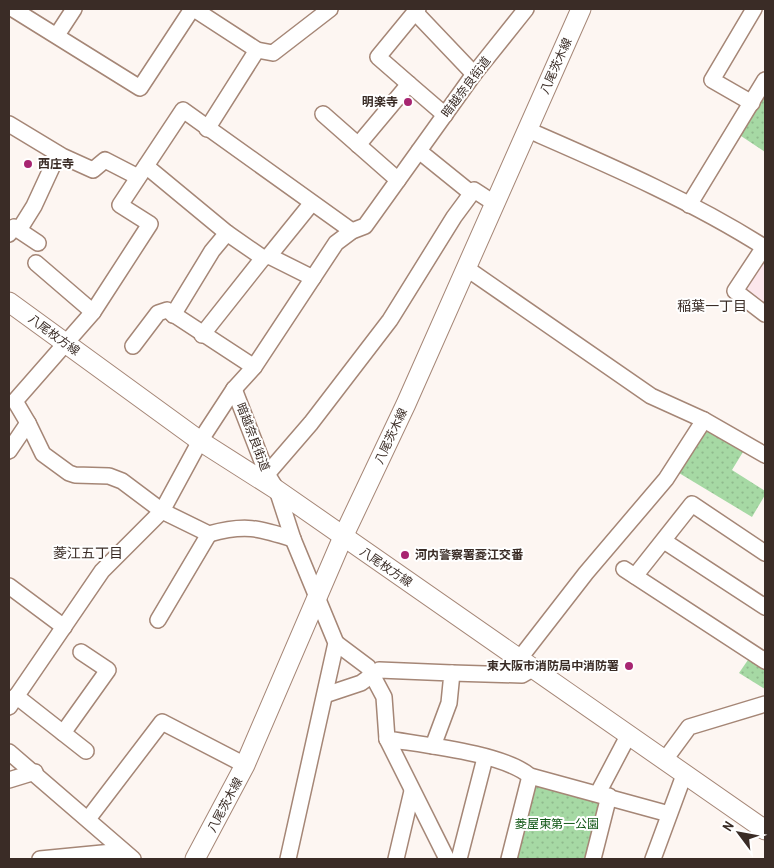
<svg xmlns="http://www.w3.org/2000/svg" width="774" height="868" viewBox="0 0 774 868" font-family="'Archivo Narrow','Noto Sans JP',sans-serif">
	<style>
		.education { fill: #fce7ec }
		.grass { fill: url(#grass-dots) }
		.lines { fill: none; stroke-linecap: round; stroke-linejoin: round }
		.minor-casing { stroke: #a58676; stroke-width: 18 }
		.major-casing { stroke: #a58676; stroke-width: 21 }
		.minor { stroke: #fff; stroke-width: 15 }
		.major { stroke: #fff; stroke-width: 19 }
		.poi-dot { fill: #a72571; stroke: #fff; stroke-width: 2 }
		.labels { text-anchor: middle; stroke-width: 4; stroke-linejoin: round; paint-order: stroke }
		.street-label { font-size: 12px; fill: #3a2c26; stroke: #fff }
		.poi-label { font-size: 12px; font-weight: bold; fill: #3a2c26; stroke: #fff; text-anchor: end }
		.park-label { font-size: 12px; fill: #115716; stroke: #fff }
		.neighbourhood-label { font-size: 14px; fill: #3a2c26; stroke: #fff }
	</style>
	<defs>
		<pattern id="grass-dots" width="8" height="8" patternUnits="userSpaceOnUse" patternTransform="scale(1.25)"><rect width="8" height="8" fill="#a6d9a4"/><path d="M2 2h.1M6 6h.1" fill="none" stroke="#90ba8d" stroke-width="1.8" stroke-linecap="round"/></pattern>
	</defs>
	<rect width="100%" height="100%" fill="#fdf6f2"/>
	<!-- education -->
	<polygon class="education" points="765,250 765,304 741,287"/>
	<!-- grass -->
	<g class="grass">
		<polygon points="765,89 765,152 738,134"/>
		<polygon points="705,422 746,447 732,470 765,491 765,495 752,517 674,470"/>
		<polygon points="750,657 765,667 765,689 739,673"/>
		<polygon points="536,781 602,804 587,859 511,859"/>
	</g>
	<g class="lines">
		<!-- minor casing -->
		<g class="minor-casing">
			<g id="minor">
				<polyline points="13,9 140,88 192,9"/>
				<polyline points="194,9 257,50 273,53 330,9"/>
				<polyline points="418,9 415,12 474,74"/>
				<polyline points="57,35 74,9"/>
				<polyline points="409,84 378,57 415,12"/>
				<polyline points="752,103 712,80 754,9"/>
				<polyline points="323,114 398,180"/>
				<polyline points="9,124 62,156 93,170 105,160 138,177"/>
				<polyline points="207,129 257,50"/>
				<path d="M 528,130 C 608,165 690,200 764,247 L 735,291 L 765,314"/>
				<polyline points="358,145 409,84 445,115"/>
				<polyline points="419,151 471,193"/>
				<polyline points="146,166 227,233 263,258 269,256 313,278"/>
				<polyline points="689,205 765,80"/>
				<polyline points="19,230 34,206 58,154"/>
				<polyline points="9,234 14,227 38,243"/>
				<polyline points="269,256 311,204"/>
				<polyline points="36,263 93,312"/>
				<polyline points="466,268 651,396 704,420 765,455"/>
				<polyline points="173,315 212,251 227,233"/>
				<polyline points="202,335 263,258"/>
				<polyline points="133,346 158,313 167,310 254,367"/>
				<polyline points="234,389 267,474 277,490 293,539 336,643 288,859"/>
				<path d="M 28,423 L 43,454 L 69,473 L 75,475 L 109,476 L 122,481 L 162,511 L 209,534 C 245,524 258,528 293,539"/>
				<polyline points="9,451 28,423 15,401 93,312 150,224 120,205 183,110 352,231"/>
				<polyline points="267,474 311,423 390,320 454,217 474,190 494,203"/>
				<polyline points="664,541 765,607"/>
				<polyline points="624,569 765,661"/>
				<polyline points="635,576 692,504 765,553"/>
				<polyline points="9,586 64,627"/>
				<polyline points="158,620 209,534"/>
				<path d="M 336,643 L 368,667 L 384,697 L 387,739 C 423,745 503,753 530,776 L 669,814"/>
				<polyline points="520,658 586,573 666,479 704,420"/>
				<polyline points="452,673 522,675 534,668"/>
				<polyline points="325,695 361,683 379,670 452,673 449,703 433,746"/>
				<polyline points="16,696 86,751"/>
				<polyline points="9,707 102,571 162,511 200,441 234,389 254,367 336,243 352,231 365,226 474,74 526,9"/>
				<polyline points="63,733 108,670 81,652"/>
				<polyline points="387,739 447,859"/>
				<polyline points="9,752 133,859"/>
				<polyline points="664,761 689,727 765,704"/>
				<polyline points="9,780 35,772"/>
				<polyline points="598,793 628,736"/>
				<polyline points="88,819 162,722 245,765"/>
				<polyline points="40,859 123,851"/>
				<polyline points="396,859 412,791"/>
				<polyline points="459,859 485,758"/>
				<polyline points="509,859 530,776"/>
				<polyline points="593,859 609,796"/>
				<polyline points="653,859 684,775"/>
			</g>
		</g>
		<!-- major casing -->
		<g class="major-casing">
			<g id="major">
				<polyline points="9,302 200,441 277,490 765,830"/>
				<polyline points="195,859 245,765 343,537 406,404 581,9"/>
			</g>
		</g>
		<!-- minor -->
		<use href="#minor" class="minor"/>
		<!-- major -->
		<use href="#major" class="major"/>
	</g>
	<!-- markers -->
	<g class="poi-dot">
		<circle cx="408" cy="102" r="5"/>
		<circle cx="28" cy="164" r="5"/>
		<circle cx="405" cy="555" r="5"/>
		<circle cx="629" cy="666" r="5"/>
	</g>
	<g class="labels">
		<!-- street labels -->
		<g class="street-label">
			<text transform="translate(556 66) rotate(-66)" y="4">八尾茨木線</text>
			<text transform="translate(466 87) rotate(-53)" y="4">暗越奈良街道</text>
			<text transform="translate(54 335) rotate(36)" y="4">八尾枚方線</text>
			<text transform="translate(391 436) rotate(-65)" y="4">八尾茨木線</text>
			<text transform="translate(253 437) rotate(69)" y="4">暗越奈良街道</text>
			<text transform="translate(386 567) rotate(34)" y="4">八尾枚方線</text>
			<text transform="translate(225 805) rotate(-62)" y="4">八尾茨木線</text>
		</g>
		<!-- poi labels -->
		<g class="poi-label">
			<text x="398" y="106">明楽寺</text>
			<text x="38" y="168" text-anchor="start">西庄寺</text>
			<text x="415" y="559" text-anchor="start">河内警察署菱江交番</text>
			<text x="619" y="670">東大阪市消防局中消防署</text>
		</g>
		<!-- park labels -->
		<g class="park-label">
			<text x="557" y="828">菱屋東第一公園</text>
		</g>
		<!-- neighbourhood labels -->
		<g class="neighbourhood-label">
			<text x="712" y="311">稲葉一丁目</text>
			<text x="88" y="558">菱江五丁目</text>
		</g>
	</g>
	<!-- border -->
	<rect width="774" height="868" fill="none" stroke="#3a2c26" stroke-width="20"/>
	<!-- north arrow -->
	<g transform="translate(739 833) rotate(302)" stroke="#ffffff" stroke-width="4" paint-order="stroke">
	<path d="M0-4L9 19L0 12L-9 19Z" fill="#3a2c26"/>
	<text y="-8" font-size="14" font-weight="bold" text-anchor="middle" fill="#3a2c26">N</text>
	</g>
</svg>
